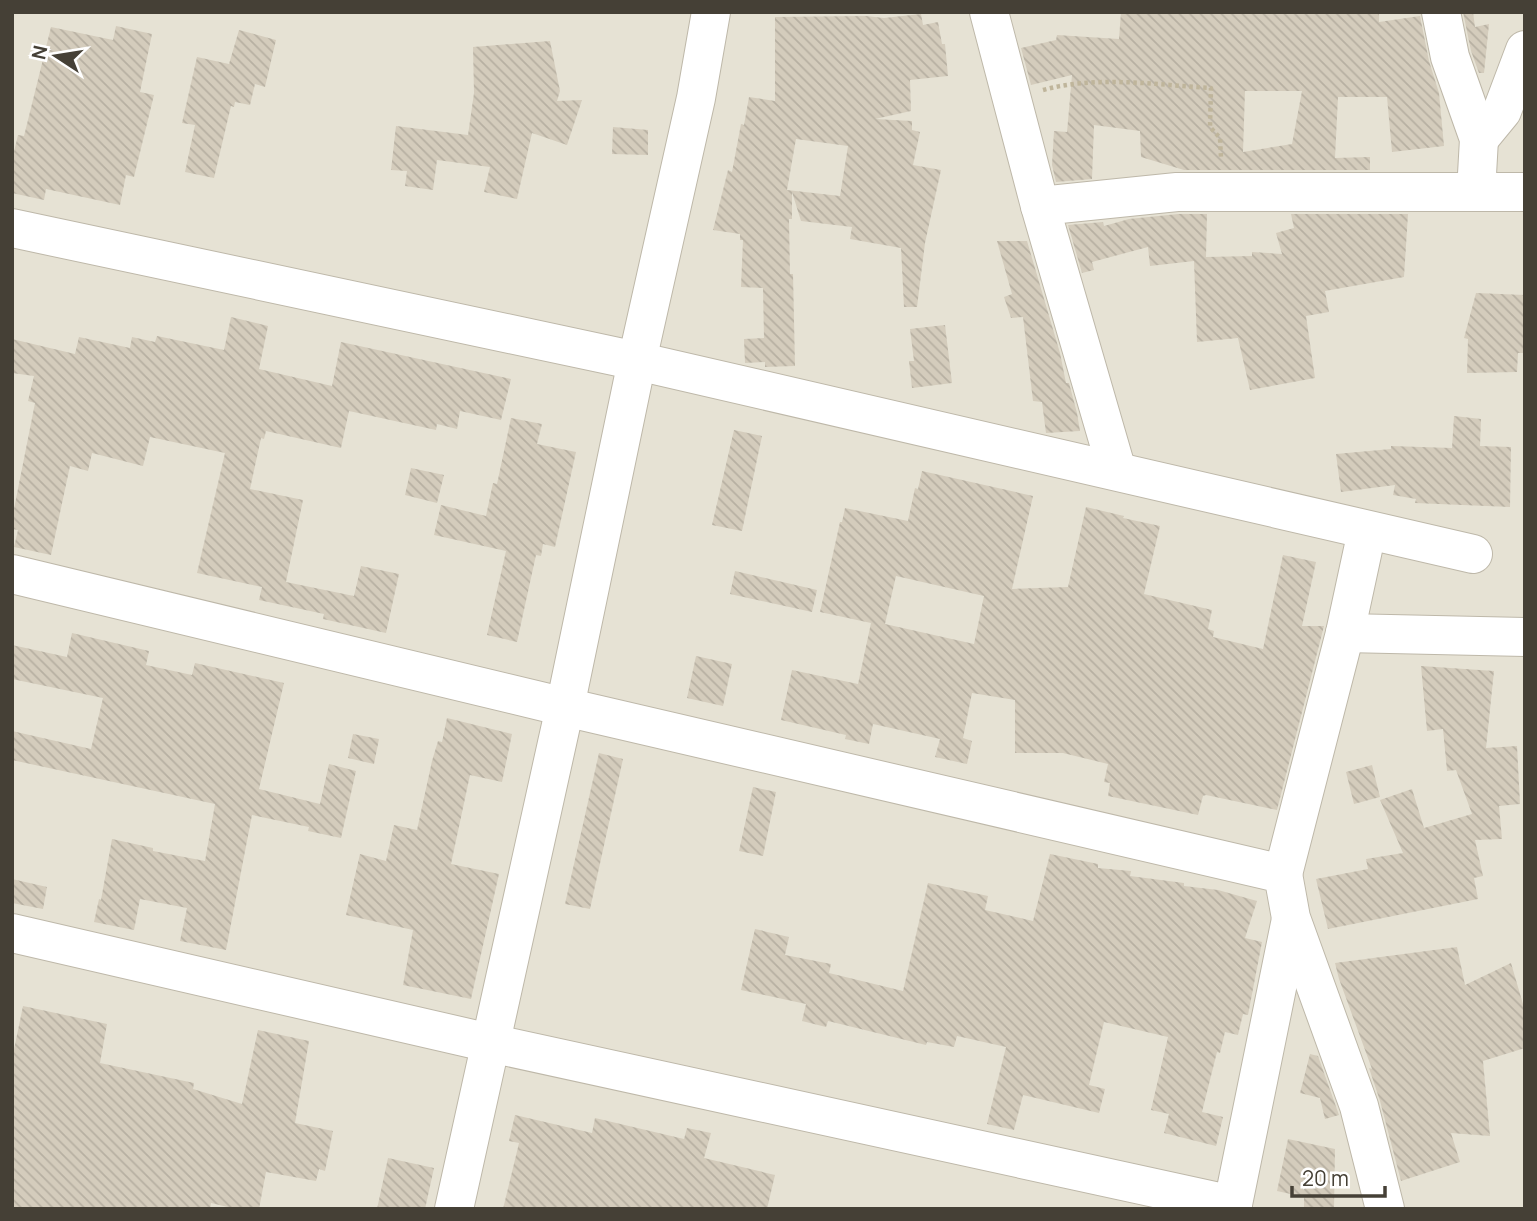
<svg xmlns="http://www.w3.org/2000/svg" width="1537" height="1221" viewBox="0 0 1537 1221" font-family="Manrope,sans-serif">
	<style>
		.residential { fill: #e6e2d4 }
		.building { fill: url(#building-back-hatch); fill-rule: evenodd }
		.lines { fill: none; stroke-linecap: round; stroke-linejoin: round }
		.minor-casing { stroke: #beb8a9; stroke-width: 40 }
		.path { stroke: #bfb59b; stroke-width: 4.5; stroke-dasharray: 3.5 3.5; stroke-linecap: butt }
		.minor { stroke: #fff; stroke-width: 38 }
	</style>
	<defs>
		<pattern id="building-back-hatch" width="6" height="6" patternUnits="userSpaceOnUse" patternTransform="scale(1.75)"><rect width="6" height="6" fill="#d4ccbc"/><path d="M-1 5l2 2M0 0l6 6M5-1l2 2" fill="none" stroke="#b7b0a2"/></pattern>
	</defs>
	<rect width="100%" height="100%" fill="#f3f0e6"/>
	<!-- residential -->
	<rect class="residential" x="12" y="12" width="1513" height="1197"/>
	<!-- building -->
	<g class="building">
		<path d="M 1121,12 L 1379,12 L 1379,22 L 1420,16 L 1429,61 L 1439,93 L 1444,146 L 1392,152 L 1387,97 L 1338,97 L 1335,158 L 1370,157 L 1370,170 L 1184,170 L 1141,157 L 1140,131 L 1094,125 L 1092,179 L 1056,182 L 1052,165 L 1054,131 L 1067,132 L 1072,75 L 1031,85 L 1021,48 L 1056,40 L 1057,35 L 1119,39 ZM 1245,91 L 1302,91 L 1292,144 L 1243,152 Z"/>
		<polygon points="1463,12 1473,12 1475,27 1489,24 1484,73 1479,73 1471,51"/>
		<path d="M 921,14 L 923,25 L 938,22 L 942,44 L 945,44 L 948,76 L 910,80 L 911,111 L 875,119 L 912,121 L 912,130 L 920,132 L 913,165 L 941,170 L 925,243 L 917,307 L 904,307 L 901,248 L 850,239 L 852,227 L 801,221 L 792,192 L 792,219 L 789,219 L 790,274 L 793,274 L 795,366 L 765,367 L 765,362 L 745,363 L 744,339 L 764,338 L 763,288 L 741,287 L 743,240 L 740,240 L 740,234 L 713,230 L 728,170 L 732,172 L 741,124 L 744,125 L 749,97 L 775,101 L 775,17 L 866,16 L 884,18 ZM 796,139 L 848,146 L 840,196 L 787,190 Z"/>
		<polygon points="116,26 152,34 140,92 154,95 134,177 126,175 120,205 46,189 44,200 12,193 12,160 18,135 24,136 51,27 113,40"/>
		<polygon points="239,30 276,40 265,87 255,84 250,105 235,102 234,107 231,106 214,178 185,172 195,125 182,123 197,57 229,64"/>
		<polygon points="550,41 560,91 557,101 582,100 567,145 532,133 517,199 484,192 490,167 437,160 433,190 405,186 407,171 391,170 396,126 468,135 474,93 473,47"/>
		<polygon points="613,127 648,130 648,155 612,154"/>
		<polygon points="1178,214 1207,214 1206,257 1252,256 1252,252 1282,254 1276,233 1294,228 1291,214 1408,214 1404,277 1325,291 1329,312 1306,316 1315,378 1250,390 1238,338 1197,342 1194,261 1150,266 1148,247 1092,262 1094,270 1082,273 1068,225 1103,222 1104,226 1129,219"/>
		<polygon points="997,241 1027,241 1060,353 1066,383 1069,383 1077,413 1080,431 1046,433 1042,402 1033,401 1023,317 1011,318 1004,297 1012,294"/>
		<polygon points="1476,293 1525,295 1524,353 1518,353 1517,372 1467,373 1468,339 1464,338"/>
		<polygon points="231,317 268,326 259,369 332,386 341,342 511,379 501,420 460,411 457,429 437,424 436,430 349,411 341,448 266,431 264,439 261,438 250,489 303,500 286,582 354,596 361,566 399,574 386,633 323,619 324,614 259,600 262,587 197,573 225,453 150,437 143,466 92,453 88,471 70,466 51,555 14,547 18,530 12,529 12,519 35,403 28,401 34,376 12,373 12,339 75,354 79,337 130,348 132,337 155,342 157,336 224,350"/>
		<polygon points="945,325 952,383 912,388 909,361 914,361 910,329"/>
		<polygon points="1454,416 1481,419 1480,446 1511,447 1510,507 1415,503 1416,499 1393,495 1395,485 1341,492 1336,454 1391,449 1391,446 1452,448"/>
		<polygon points="511,418 542,424 537,444 576,452 555,547 543,544 541,556 536,555 517,642 487,635 506,551 434,535 441,505 486,516 493,483 497,484"/>
		<polygon points="734,430 762,436 742,531 712,525"/>
		<polygon points="411,468 444,475 437,503 405,495"/>
		<path d="M 922,471 L 1033,496 L 1012,589 L 1068,587 L 1086,507 L 1124,516 L 1123,518 L 1160,526 L 1144,594 L 1212,610 L 1208,629 L 1214,631 L 1213,637 L 1263,649 L 1283,555 L 1316,562 L 1302,626 L 1324,626 L 1277,810 L 1206,795 L 1203,796 L 1198,815 L 1108,796 L 1110,783 L 1104,782 L 1108,764 L 1063,753 L 1015,753 L 1015,700 L 972,693 L 963,738 L 972,741 L 967,764 L 935,757 L 940,739 L 873,724 L 869,744 L 845,739 L 846,735 L 781,720 L 792,670 L 858,684 L 871,623 L 820,612 L 840,522 L 842,522 L 845,508 L 908,521 L 915,488 L 918,489 ZM 896,576 L 984,596 L 974,644 L 885,624 Z"/>
		<polygon points="735,571 817,590 812,612 730,594"/>
		<polygon points="72,633 149,651 146,665 192,675 195,663 284,683 259,789 320,804 329,764 356,771 341,838 308,831 309,827 252,815 226,950 180,941 187,908 140,899 134,930 94,922 99,899 101,900 112,839 153,848 153,851 205,861 215,804 12,760 12,731 91,749 103,698 12,679 12,645 67,657"/>
		<polygon points="696,656 732,664 723,706 687,698"/>
		<polygon points="1421,666 1494,671 1486,748 1517,746 1520,804 1499,806 1502,839 1475,840 1483,876 1474,878 1478,899 1328,929 1316,879 1368,869 1366,859 1403,853 1380,800 1412,789 1424,828 1472,814 1456,770 1447,771 1443,729 1427,731"/>
		<polygon points="447,718 512,734 502,782 470,775 451,864 499,874 471,999 403,985 413,930 346,915 360,854 386,861 394,825 417,830 432,761 438,741 442,742"/>
		<polygon points="353,734 379,739 374,764 348,758"/>
		<polygon points="599,753 623,759 590,909 565,904"/>
		<polygon points="1372,765 1380,797 1354,804 1346,772"/>
		<polygon points="753,787 776,792 763,856 739,851"/>
		<polygon points="1050,854 1098,864 1098,868 1131,871 1130,876 1184,883 1184,886 1218,890 1257,901 1245,938 1262,942 1248,1015 1243,1014 1238,1035 1225,1032 1220,1053 1217,1052 1202,1112 1223,1117 1216,1146 1164,1133 1169,1114 1151,1110 1168,1037 1104,1022 1089,1085 1105,1089 1099,1113 1023,1095 1014,1130 987,1124 1006,1047 957,1036 954,1047 927,1042 926,1045 828,1021 826,1027 802,1021 806,1004 741,990 755,929 789,937 785,955 831,964 829,973 903,991 928,883 988,896 985,910 1033,921"/>
		<polygon points="12,879 47,887 43,909 12,903"/>
		<polygon points="1457,947 1465,985 1511,963 1525,1011 1525,1048 1483,1061 1490,1136 1451,1133 1460,1162 1401,1181 1380,1101 1369,1068 1372,1069 1339,979 1335,963"/>
		<polygon points="23,1006 107,1024 100,1063 194,1083 193,1089 242,1104 258,1030 309,1041 295,1123 333,1131 325,1171 319,1169 316,1181 266,1172 259,1209 236,1209 211,1203 210,1209 12,1209 12,1059"/>
		<polygon points="1310,1054 1318,1056 1339,1115 1325,1119 1320,1098 1300,1093"/>
		<polygon points="515,1115 592,1133 595,1118 684,1139 687,1128 711,1133 704,1158 775,1175 767,1209 503,1209 519,1143 509,1141"/>
		<polygon points="1288,1139 1335,1149 1334,1209 1304,1209 1304,1197 1277,1191"/>
		<polygon points="388,1158 434,1168 425,1209 377,1209"/>
	</g>
	<g class="lines">
		<!-- minor casing -->
		<g class="minor-casing">
			<g id="minor">
				<polyline points="989,12 1040,206 1117,471"/>
				<polyline points="1441,12 1450,57 1479,139 1476,192"/>
				<polyline points="1479,139 1502,111 1525,50"/>
				<polyline points="1040,206 1177,192 1525,192"/>
				<polyline points="12,228 637,361 1473,554"/>
				<polyline points="12,574 565,707 1283,874 1291,918 1359,1106 1385,1209"/>
				<polyline points="1345,633 1525,637"/>
				<polyline points="1283,874 1345,633 1367,531"/>
				<polyline points="12,933 490,1043 1233,1205"/>
				<polyline points="454,1209 565,707 637,361 696,98 711,12"/>
				<polyline points="1232,1209 1291,919"/>
			</g>
		</g>
		<!-- path -->
		<path class="path" d="M 1043,90 C 1097,75 1156,85 1211,88 L 1210,127 L 1220,138 L 1221,158"/>
		<!-- minor -->
		<use href="#minor" class="minor"/>
	</g>
	<!-- border -->
	<rect width="1537" height="1221" fill="none" stroke="#454036" stroke-width="28"/>
	<!-- north arrow -->
	<g transform="translate(56 56) rotate(282)" stroke="#ffffff" stroke-width="5" paint-order="stroke">
	<path d="M0-5L12 26L0 18L-12 26Z" fill="#454036"/>
	<text y="-10" font-size="19" font-weight="bold" text-anchor="middle" fill="#454036">N</text>
	</g>
	<!-- scale -->
	<path d="M1292 1186v10h93v-10" fill="none" stroke="#454036" stroke-width="3.5"/>
	<text x="1302" y="1186" font-size="21" fill="#454036" stroke="#ffffff" stroke-width="5" paint-order="stroke">20 m</text>
</svg>
